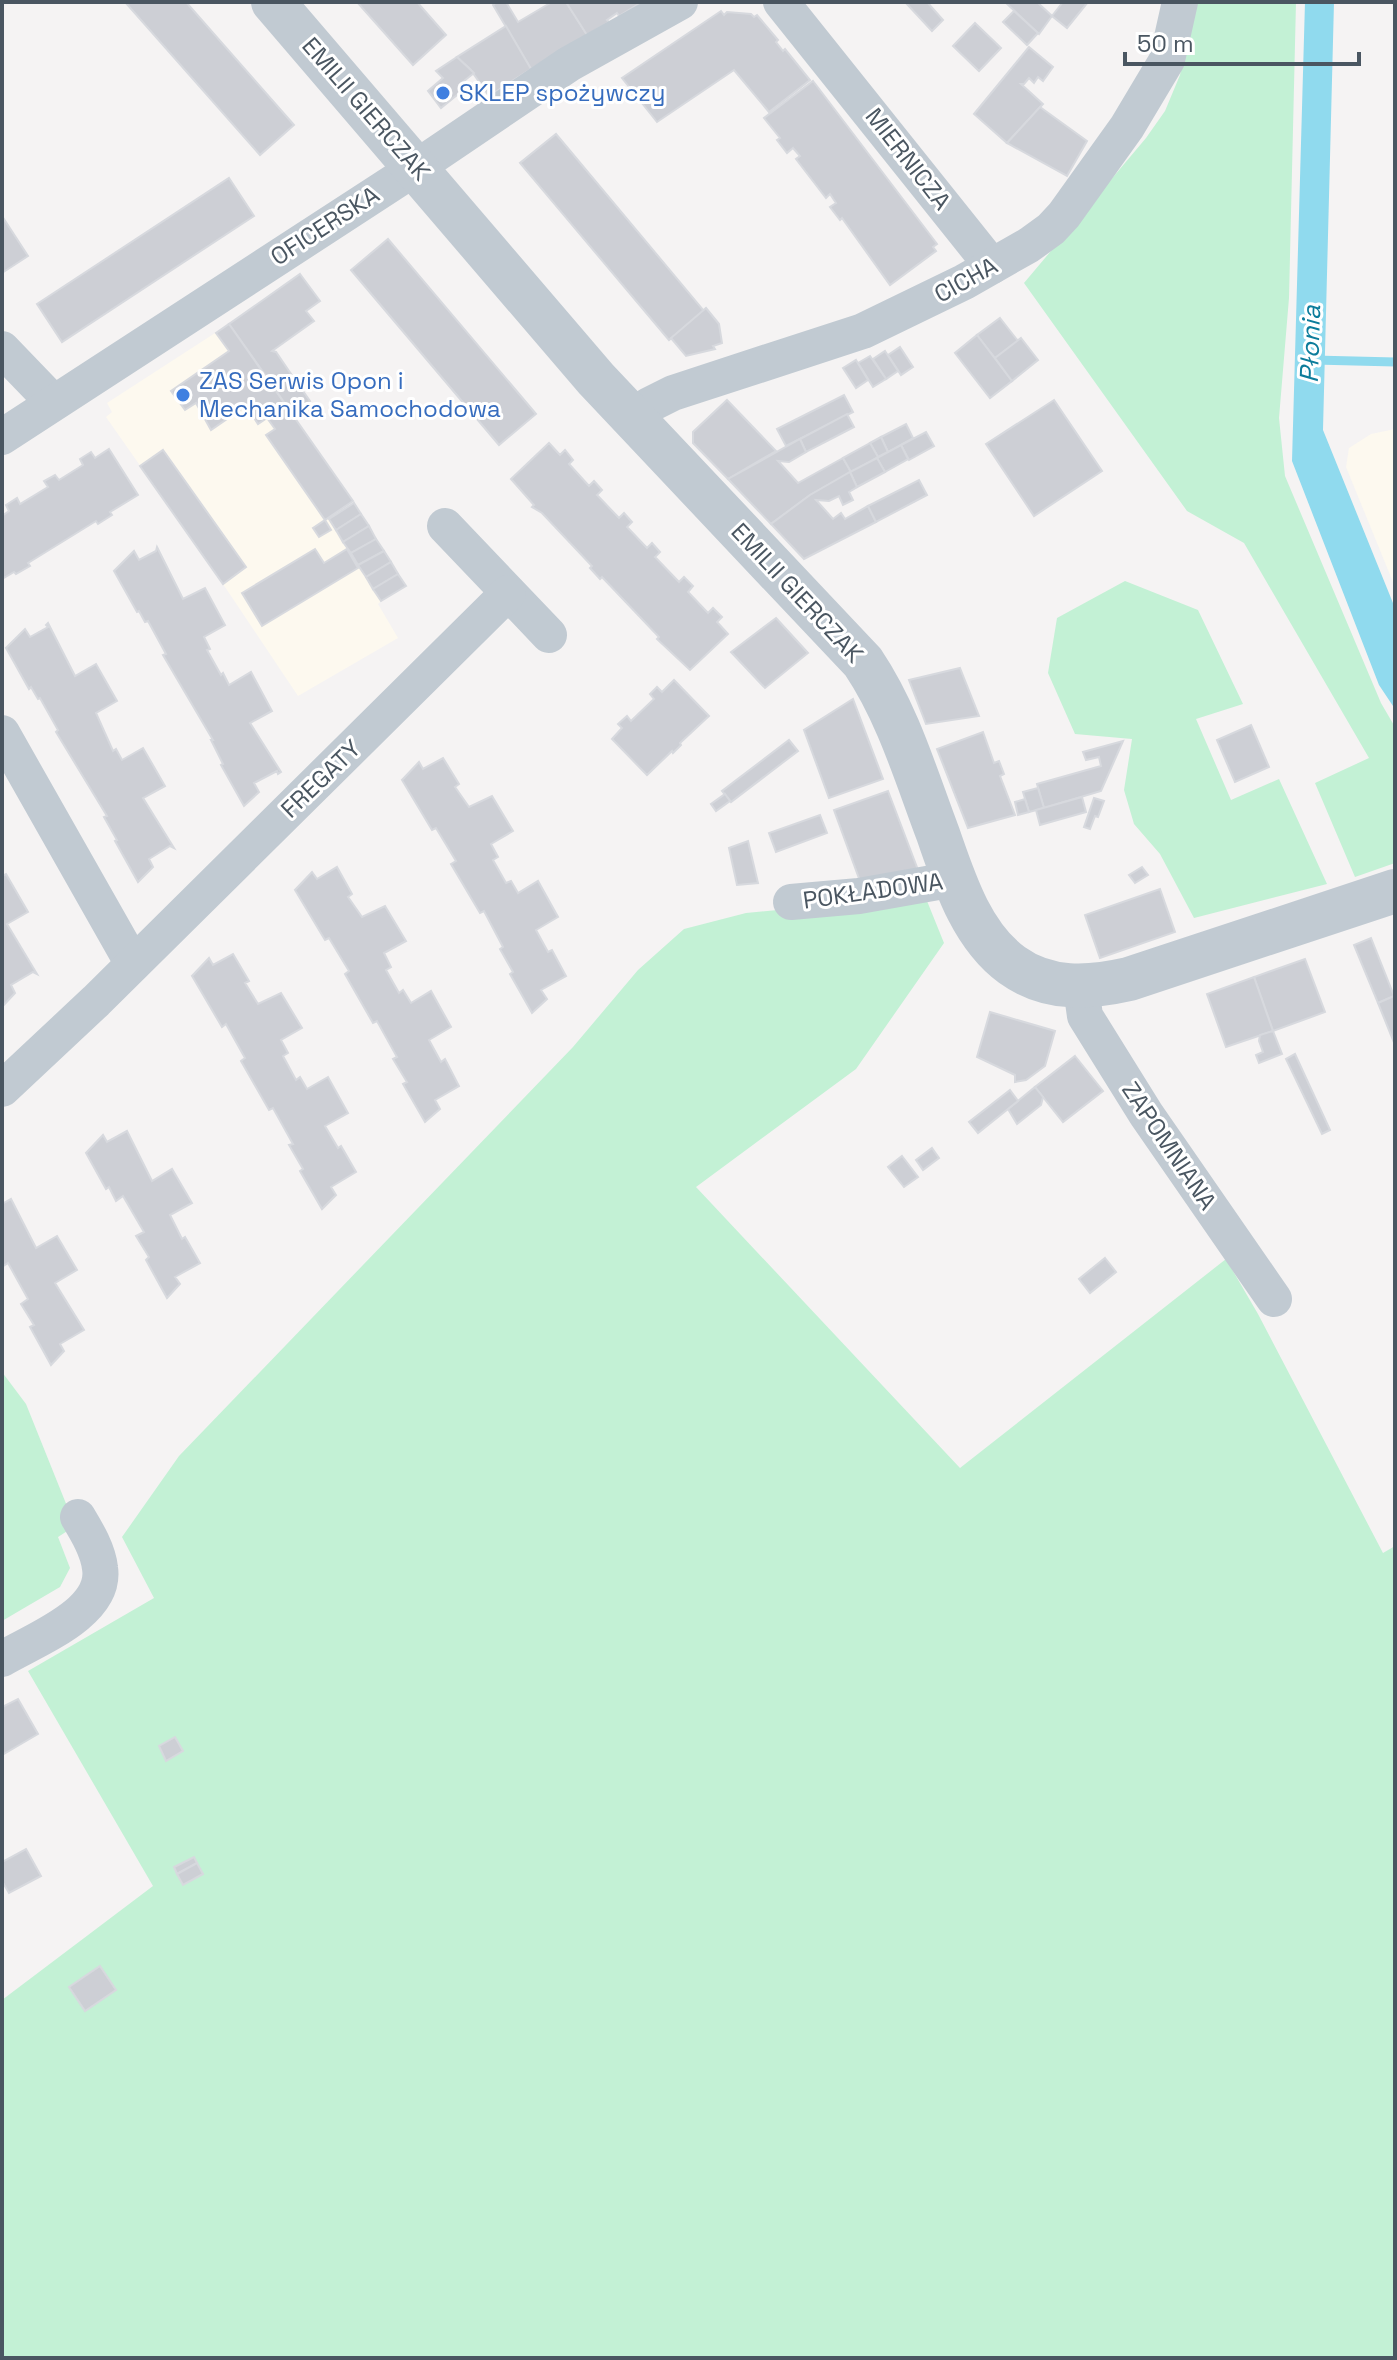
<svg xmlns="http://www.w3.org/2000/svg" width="1397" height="2360" viewBox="0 0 1397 2360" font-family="'Space Grotesk',sans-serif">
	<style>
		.commercial { fill: #fdf9ef }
		.green { fill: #c3f1d5 }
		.water { fill: #90daee }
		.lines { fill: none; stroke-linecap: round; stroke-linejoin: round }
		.stream { stroke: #90daee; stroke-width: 9 }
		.building { fill: #cdcfd5; stroke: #d7d9de; stroke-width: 2 }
		.minor { stroke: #c1cad2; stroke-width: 36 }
		.tertiary { stroke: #c1cad2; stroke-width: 44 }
		.shop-dot { fill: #3f7fe0; stroke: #fff; stroke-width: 3 }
		.labels { text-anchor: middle; stroke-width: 6; stroke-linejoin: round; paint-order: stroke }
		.shop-label { font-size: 24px; fill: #366cbe; stroke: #fff; text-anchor: start }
		.street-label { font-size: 24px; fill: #4a5661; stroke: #fff }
		.water-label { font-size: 26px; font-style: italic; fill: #0c7c9b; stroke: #fff }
	</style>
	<rect width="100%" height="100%" fill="#f5f3f3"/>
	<!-- commercial -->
	<g class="commercial">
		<polygon points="229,324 353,501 329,519 381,601 378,604 398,638 298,696 223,584 106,417 112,412 107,403"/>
		<polygon points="1395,429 1395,587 1346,467 1349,448 1371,434"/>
	</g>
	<!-- green -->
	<g class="green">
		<polygon points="1192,2 1296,2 1289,298 1279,418 1285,476 1381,703 1395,727 1395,863 1355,877 1315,783 1369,758 1244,543 1187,511 1024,283 1146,138 1165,111 1180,75"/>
		<polygon points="1125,581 1198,610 1243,704 1196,719 1231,800 1279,779 1327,884 1194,918 1160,854 1134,824 1124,790 1132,739 1075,734 1048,673 1057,618"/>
		<polygon points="925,896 944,943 856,1069 696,1187 960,1468 1226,1259 1258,1314 1383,1553 1395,1546 1395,2358 2,2358 2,2000 153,1886 28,1671 154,1598 122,1537 179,1456 573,1047 638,970 684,929 746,913"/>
		<polygon points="2,1372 26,1404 75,1526 58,1537 70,1568 60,1587 2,1621"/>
	</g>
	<!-- water -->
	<polygon class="water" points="1305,2 1334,2 1323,430 1395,608 1395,709 1379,685 1292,461"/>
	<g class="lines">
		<!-- stream -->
		<polyline class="stream" points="1314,360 1395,362"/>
	</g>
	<!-- building -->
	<g class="building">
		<polygon points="125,2 186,2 294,125 260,155"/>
		<polygon points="357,2 417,2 446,35 413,65"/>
		<polygon points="497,2 506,2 518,22 552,2 566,2 587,35 531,69 493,5"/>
		<polygon points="566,2 640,2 640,3 619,16 617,13 607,20 609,22 587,35"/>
		<polygon points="905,2 927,2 943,20 932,31"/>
		<polygon points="1005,2 1037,2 1052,16 1039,34"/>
		<polygon points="1063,2 1088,2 1067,28 1052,16"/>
		<polygon points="721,11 724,15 727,12 751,14 754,17 757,15 778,40 776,42 783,51 785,49 810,80 769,112 734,70 657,122 622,78"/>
		<polygon points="1014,11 1038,33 1027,45 1003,22"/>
		<polygon points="975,23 1001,48 979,71 953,46"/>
		<polygon points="506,26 531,69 489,96 470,69 457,57"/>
		<polygon points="1029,47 1053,67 1043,81 1038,77 1034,83 1029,78 1024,84 1021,84 1043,104 1007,143 974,114"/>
		<polygon points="457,57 474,73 459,85 463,90 441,108 428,91 443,78 436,71"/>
		<polygon points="813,81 937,244 933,247 936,251 890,285 842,218 840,220 830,207 836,203 830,194 826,198 796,159 800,156 793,148 787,153 777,140 780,138 764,118"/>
		<polygon points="1040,107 1087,141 1067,176 1007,143"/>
		<polygon points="556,134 704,311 669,340 520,163"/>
		<polygon points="229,178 254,216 62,342 37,304"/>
		<polygon points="2,216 28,256 2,273"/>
		<polygon points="388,239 536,414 499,445 351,270"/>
		<polygon points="300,274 320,301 306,311 314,321 272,351 276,352 291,374 273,386 229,324"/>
		<polygon points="706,308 719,324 722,343 713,346 715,349 686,356 671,338"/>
		<polygon points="1000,318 1018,341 995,358 977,335"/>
		<polygon points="229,324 353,501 325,520 266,435 275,429 267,418 258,424 246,406 211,430 196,403 185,410 171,391 229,351 216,333"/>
		<polygon points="977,335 1012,381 990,398 955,353"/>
		<polygon points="1021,338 1038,360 1012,381 995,358"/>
		<polygon points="900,347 913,367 901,375 888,355"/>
		<polygon points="885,351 898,371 886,379 873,359"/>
		<polygon points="870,356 886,379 873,387 858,363"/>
		<polygon points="856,360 868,380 856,388 843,368"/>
		<polygon points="291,374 310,401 292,414 273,386"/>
		<polygon points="844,395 853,412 786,446 777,429"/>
		<polygon points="727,400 776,451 728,479 693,443 693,432"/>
		<polygon points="1054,400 1102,471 1034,516 986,444"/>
		<polygon points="847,414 854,427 806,452 800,439"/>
		<polygon points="906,424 913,438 888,452 881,437"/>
		<polygon points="926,432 934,446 909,460 901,445"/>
		<polygon points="881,437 888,452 878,457 870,443"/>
		<polygon points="800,439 806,452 789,462 778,461 798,483 843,458 851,472 810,495 771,524 728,479"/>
		<polygon points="549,443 560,455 565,450 573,460 569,464 589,486 594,481 602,490 597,495 619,518 624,513 632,522 627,527 647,548 652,543 660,552 655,557 679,582 684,577 693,586 688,592 708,613 713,608 722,617 717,622 728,634 690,670 657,639 659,637 602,577 600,579 590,568 592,566 542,513 532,507 534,505 511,479"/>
		<polygon points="870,443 878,457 851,472 843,458"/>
		<polygon points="901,445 908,459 885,472 877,458"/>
		<polygon points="109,449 138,495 110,512 112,515 98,524 96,521 28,563 30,566 16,574 14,572 2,579 2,516 9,511 6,505 17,498 20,504 48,487 44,481 55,475 59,480 83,465 80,459 91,452 95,458"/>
		<polygon points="163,450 246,567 223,584 140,466"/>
		<polygon points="877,458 885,472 857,487 850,472"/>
		<polygon points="850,472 857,487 849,492 853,500 843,505 839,496 829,501 816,500 833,519 841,513 845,519 868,506 876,522 804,559 771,524 810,495"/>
		<polygon points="919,480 927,495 876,522 868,506"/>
		<polygon points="354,503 361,514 336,530 329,519"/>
		<polygon points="361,514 369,526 343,542 336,530"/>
		<polygon points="325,520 331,530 319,537 313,528"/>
		<polygon points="369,526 376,539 351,553 343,542"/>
		<polygon points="376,539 384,551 358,565 351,553"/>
		<polygon points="157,547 183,599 205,588 225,625 204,637 210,649 207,650 221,675 223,673 229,685 251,672 272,711 250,723 281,772 278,774 277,771 254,783 259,792 244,806 221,765 223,764 211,740 213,740 163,655 166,654 148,621 145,622 139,611 137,612 114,571 134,551 139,560 156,551"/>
		<polygon points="315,549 324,563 347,549 358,568 262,626 242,593"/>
		<polygon points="384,551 391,562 366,577 358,565"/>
		<polygon points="391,562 398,574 373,589 366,577"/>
		<polygon points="398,574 406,586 381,601 373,589"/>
		<polygon points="776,618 808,653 765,688 731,652"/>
		<polygon points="48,623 75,676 96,664 117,701 96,713 113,751 116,749 122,760 143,748 165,786 143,798 174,848 170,846 149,859 153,867 138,882 115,841 117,840 104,817 107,816 56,732 58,730 40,698 38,699 31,687 29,689 6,648 25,629 30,637 48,627 46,625"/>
		<polygon points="960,668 979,716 926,724 909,680"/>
		<polygon points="674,680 709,716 680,743 681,745 673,753 672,751 647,775 612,739 622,728 618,724 627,716 631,721 654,699 650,694 657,687 662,692"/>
		<polygon points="853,699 883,779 829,798 804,730"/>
		<polygon points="1251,725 1269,767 1235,782 1217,740"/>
		<polygon points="983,732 994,763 999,761 1004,774 1000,776 1015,815 968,828 937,749"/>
		<polygon points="789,740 798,751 731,802 722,791"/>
		<polygon points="1123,741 1101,791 1044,808 1037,784 1101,766 1099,757 1086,760 1083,752"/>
		<polygon points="443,758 459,784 455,787 469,807 492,796 513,831 491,844 498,857 493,860 506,883 511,881 518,893 538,881 558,917 536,930 548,952 552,950 566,976 541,990 547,999 532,1013 510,974 513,972 500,949 503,947 484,911 480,913 451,864 456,861 436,828 432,830 402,780 419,762 423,769"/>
		<polygon points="1038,788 1044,808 1029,812 1023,792"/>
		<polygon points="888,791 918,870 860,881 834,810"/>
		<polygon points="725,794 730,801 716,811 711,804"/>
		<polygon points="1082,797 1086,812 1040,825 1036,810"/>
		<polygon points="1094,798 1104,801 1098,817 1095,816 1090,829 1084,827"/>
		<polygon points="1025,799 1029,812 1018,815 1015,802"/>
		<polygon points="820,815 827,833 776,852 769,833"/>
		<polygon points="748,841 758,883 737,885 729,848"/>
		<polygon points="337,867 352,894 348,897 362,917 385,906 406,941 384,953 391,967 386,970 399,993 403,990 411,1003 431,991 451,1027 429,1040 441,1062 445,1059 459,1086 435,1100 440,1109 425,1122 403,1084 407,1082 393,1059 397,1057 377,1021 373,1023 345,974 349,971 329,938 325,940 295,890 312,872 317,879"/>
		<polygon points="1142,867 1148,875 1135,883 1129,875"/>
		<polygon points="6,874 28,912 7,924 37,974 33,972 11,985 15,993 2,1007 2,876"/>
		<polygon points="1160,889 1175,932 1100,958 1085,915"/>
		<polygon points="1371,938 1394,996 1378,1003 1354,945"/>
		<polygon points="233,954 249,981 245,983 258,1004 281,993 302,1028 281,1040 288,1053 283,1056 296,1080 300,1077 307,1089 328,1077 348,1113 325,1126 338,1148 341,1146 356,1172 331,1187 336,1195 322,1209 300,1171 303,1169 289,1145 293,1144 273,1108 269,1110 241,1061 245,1058 226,1024 222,1027 192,976 209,958 213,965"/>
		<polygon points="1305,959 1325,1012 1273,1031 1254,977"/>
		<polygon points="1254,977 1273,1031 1226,1047 1207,994"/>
		<polygon points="1394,996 1395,996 1395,1045 1378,1003"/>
		<polygon points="990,1012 1055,1031 1045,1066 1026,1080 1015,1082 1015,1075 977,1057"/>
		<polygon points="1273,1031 1282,1054 1259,1063 1256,1055 1263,1052 1259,1041 1260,1035"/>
		<polygon points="1295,1054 1330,1130 1322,1134 1286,1059"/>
		<polygon points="1075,1056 1103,1091 1063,1122 1035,1087"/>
		<polygon points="1035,1087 1043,1097 1041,1105 1017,1124 1008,1109"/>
		<polygon points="1010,1090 1018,1101 978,1133 969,1122"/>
		<polygon points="127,1131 152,1181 172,1169 192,1203 170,1215 182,1239 185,1237 200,1263 175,1277 180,1284 167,1298 146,1260 149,1257 136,1236 144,1232 123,1196 116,1201 109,1187 106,1189 86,1153 103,1135 107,1142"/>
		<polygon points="932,1148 939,1158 923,1170 916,1160"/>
		<polygon points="902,1156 918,1177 904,1187 888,1167"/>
		<polygon points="11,1199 36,1248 57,1236 77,1270 55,1283 84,1330 60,1344 64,1351 51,1365 30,1327 34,1325 21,1304 28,1299 8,1263 2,1267 2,1204"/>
		<polygon points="1105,1258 1116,1272 1090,1293 1079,1279"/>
		<polygon points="18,1699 38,1734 2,1755 2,1707"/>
		<polygon points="175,1737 183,1751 166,1761 159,1746"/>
		<polygon points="26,1849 41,1876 9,1893 2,1881 2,1862"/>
		<polygon points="194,1857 197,1863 177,1874 174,1867"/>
		<polygon points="197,1863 203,1874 183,1885 177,1874"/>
		<polygon points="100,1966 116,1990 85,2011 69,1987"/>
	</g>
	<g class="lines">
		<!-- minor -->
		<g class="minor">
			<polyline points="781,2 992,266"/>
			<polyline points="2,349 53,402"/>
			<polyline points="631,418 649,405 673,393 863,331 964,282 1029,245 1051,229 1064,215 1127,127 1167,60 1180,2"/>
			<polyline points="2,437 417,167 569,64 680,2"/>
			<polyline points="445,526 549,635"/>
			<polyline points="2,733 133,964"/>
			<polyline points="791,902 859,896 955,879"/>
			<polyline points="1081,987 1085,1016 1146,1114 1274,1299"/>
			<polyline points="2,1089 96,1001 508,593"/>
			<path d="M 2,1659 C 34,1640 107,1613 100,1568 C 98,1550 87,1532 78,1517"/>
		</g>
		<!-- tertiary -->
		<path class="tertiary" d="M 273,2 L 596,379 L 863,662 C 898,714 916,776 938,834 C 954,880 971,935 1012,965 C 1048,991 1089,988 1129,979 L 1395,891"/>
	</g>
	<!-- markers -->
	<g class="shop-dot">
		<circle cx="443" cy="93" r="8"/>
		<circle cx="183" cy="395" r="8"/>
	</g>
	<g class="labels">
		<!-- shop labels -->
		<g class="shop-label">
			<text x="459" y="101">SKLEP spożywczy</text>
			<text x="199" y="389">ZAS Serwis Opon i<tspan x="199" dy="28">Mechanika Samochodowa</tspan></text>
		</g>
		<!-- street labels -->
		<g class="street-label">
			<text transform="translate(366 109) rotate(49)" y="8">EMILII GIERCZAK</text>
			<text transform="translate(908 159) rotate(52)" y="8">MIERNICZA</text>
			<text transform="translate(325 226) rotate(-33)" y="8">OFICERSKA</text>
			<text transform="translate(966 280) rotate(-29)" y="8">CICHA</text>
			<text transform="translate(797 593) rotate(47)" y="8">EMILII GIERCZAK</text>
			<text transform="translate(321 779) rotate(-44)" y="8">FREGATY</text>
			<text transform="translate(873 891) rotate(-8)" y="8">POKŁADOWA</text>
			<text transform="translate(1169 1146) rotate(56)" y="8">ZAPOMNIANA</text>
		</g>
		<!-- water labels -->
		<g class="water-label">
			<text transform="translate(1310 344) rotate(-88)" y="9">Płonia</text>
		</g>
	</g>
	<!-- border -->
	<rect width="1397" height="2360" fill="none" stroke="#4a5661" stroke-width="8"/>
	<!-- scale -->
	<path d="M1125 52v12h234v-12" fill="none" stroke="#4a5661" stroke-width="4"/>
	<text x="1137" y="52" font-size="24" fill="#4a5661" stroke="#ffffff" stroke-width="6" paint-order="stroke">50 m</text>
</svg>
